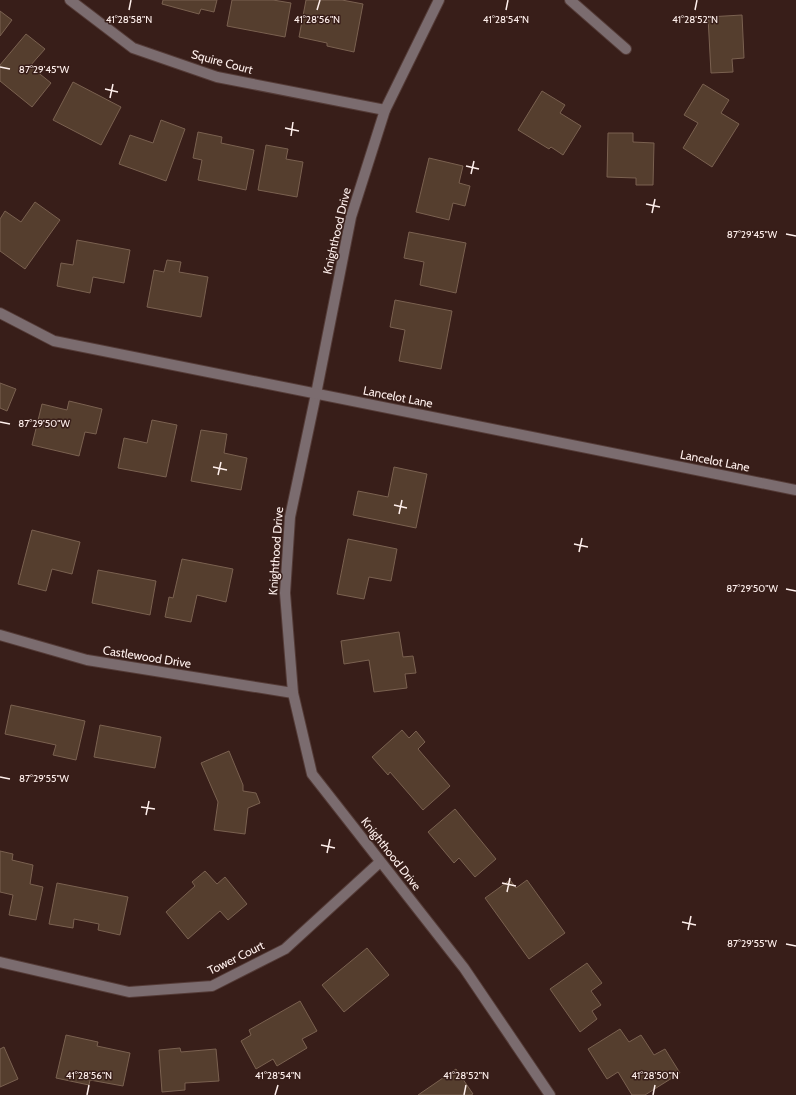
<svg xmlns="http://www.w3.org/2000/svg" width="796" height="1095" viewBox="0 0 796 1095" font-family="Cabin,sans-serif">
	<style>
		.building { fill: #553e2e; stroke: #7a6150 }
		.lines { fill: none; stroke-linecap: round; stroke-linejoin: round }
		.minor-casing { stroke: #543b37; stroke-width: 12 }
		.minor { stroke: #7b6c6f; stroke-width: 10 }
		.ticks { fill: none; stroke: #fff0ed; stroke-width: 1.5 }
		.labels { text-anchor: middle; stroke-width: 3; stroke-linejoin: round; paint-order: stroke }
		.street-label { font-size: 12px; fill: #fff0ed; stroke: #381e19 }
		.ticks-label { font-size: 10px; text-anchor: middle; fill: #fff0ed; stroke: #381e19; stroke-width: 3; stroke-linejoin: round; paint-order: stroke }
	</style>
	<rect width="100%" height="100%" fill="#381e19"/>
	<!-- building -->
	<g class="building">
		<polygon points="163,0 217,0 214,12 201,9 199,14 162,4"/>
		<polygon points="232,0 273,0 291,3 285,37 227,26"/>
		<polygon points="306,0 342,0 363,4 354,52 327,46 327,43 299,37"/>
		<polygon points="0,11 12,20 0,36"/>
		<polygon points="742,15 744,58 732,59 733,72 711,73 708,17"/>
		<polygon points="26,34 45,49 30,66 51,83 32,107 0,81 0,65"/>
		<polygon points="73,82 121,107 101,145 53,120"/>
		<polygon points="703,84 729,100 721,113 739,124 712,167 683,148 698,123 684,115"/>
		<polygon points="542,91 565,105 560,113 581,126 563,155 551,147 549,149 518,130"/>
		<polygon points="161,120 185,129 166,181 119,164 130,135 153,143"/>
		<polygon points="198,132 222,137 221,143 254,150 246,190 198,180 202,160 193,158"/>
		<polygon points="608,133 633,133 633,142 654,143 653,185 636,185 636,178 607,177"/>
		<polygon points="266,145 288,149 286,159 303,162 297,197 258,190"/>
		<polygon points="429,158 463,166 459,183 470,186 465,206 453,203 449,220 416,212"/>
		<polygon points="35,202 60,220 25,269 0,251 0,219 5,211 21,222"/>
		<polygon points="409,232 466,243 456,293 420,285 424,262 404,258"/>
		<polygon points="77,240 130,250 124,283 93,277 90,293 57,286 61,263 73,265"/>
		<polygon points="167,260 181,262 179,272 208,277 201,317 147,307 154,270 164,272"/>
		<polygon points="395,300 452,311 441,369 399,361 405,330 390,327"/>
		<polygon points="0,383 16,389 7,411 0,408"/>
		<polygon points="69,401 102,409 96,434 85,432 79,456 32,445 42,404 67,410"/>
		<polygon points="152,420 177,425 166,477 118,468 124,438 147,443"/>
		<polygon points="201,430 227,434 224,453 247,458 241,490 191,481"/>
		<polygon points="394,467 427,474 416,528 353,515 358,491 388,497"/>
		<polygon points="32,530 80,542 72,574 52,569 46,591 18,584"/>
		<polygon points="348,539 397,549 391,581 369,577 364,599 337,594"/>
		<polygon points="182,559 233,569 226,602 197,595 191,622 165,617 169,597 173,598"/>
		<polygon points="98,570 156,581 150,615 92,603"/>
		<polygon points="399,632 403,657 413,656 416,673 405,674 407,688 374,692 369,660 344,664 341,641"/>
		<polygon points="11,705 85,721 76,760 53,755 56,745 5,734"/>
		<polygon points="100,725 161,737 155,768 94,757"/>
		<polygon points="402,730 409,738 416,731 425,742 418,749 450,786 423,810 390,772 388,775 372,757"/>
		<polygon points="229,751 243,785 243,791 256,793 260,803 248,808 245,834 214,830 218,802 201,763"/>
		<polygon points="455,809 496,859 475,877 459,858 454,863 428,832"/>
		<polygon points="0,851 13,854 12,860 33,865 30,884 43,887 36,920 9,915 13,895 0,892"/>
		<polygon points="205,871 217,884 225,877 247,904 228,920 220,911 188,939 166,912 195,886 192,882"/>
		<polygon points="510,880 516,888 527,880 565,933 529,959 485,898"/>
		<polygon points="57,883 128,897 120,935 98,930 99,924 74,919 73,928 49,924"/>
		<polygon points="367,948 389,975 344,1012 322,985"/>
		<polygon points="587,963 602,983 591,991 601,1005 592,1011 597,1019 580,1032 550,989"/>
		<polygon points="300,1001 317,1031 302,1039 307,1048 277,1066 273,1059 256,1069 241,1041 251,1035 249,1030"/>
		<polygon points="620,1029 629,1042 641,1035 654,1055 665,1049 680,1073 645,1095 632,1095 618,1072 607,1079 588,1049"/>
		<polygon points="66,1035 98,1042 97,1046 130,1053 123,1086 90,1080 89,1085 56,1078"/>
		<polygon points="4,1047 18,1079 0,1087 0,1049"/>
		<polygon points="180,1048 181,1052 216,1049 219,1081 185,1083 185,1090 162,1092 159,1050"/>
		<polygon points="456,1069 473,1094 471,1095 418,1095"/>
	</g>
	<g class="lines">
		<!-- minor casing -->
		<g class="minor-casing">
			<g id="minor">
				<polyline points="70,0 133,48 217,77 385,110"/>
				<polyline points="439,0 385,110 351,217 316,394 290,517 285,593 293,693 312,774 464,968 550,1095"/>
				<polyline points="570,0 626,49"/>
				<polyline points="0,313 54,341 796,490"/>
				<polyline points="0,635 87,660 293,693"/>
				<polyline points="0,962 129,992 212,986 285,949 380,862"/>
			</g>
		</g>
		<!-- minor -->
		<use href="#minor" class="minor"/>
	</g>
	<!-- ticks -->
	<path class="ticks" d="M 129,10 L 131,0M 317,10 L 320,0M 506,10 L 508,0M 695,10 L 697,0M 0,67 L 10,69M 105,89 L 118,92M 110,98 L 113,84M 285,128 L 299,131M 291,136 L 293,122M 466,166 L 479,169M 471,174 L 474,161M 646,204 L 660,207M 652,213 L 655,199M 786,234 L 796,236M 0,422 L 10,424M 213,467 L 227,470M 218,475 L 221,462M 394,505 L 407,508M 399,514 L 402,500M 574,544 L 588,547M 579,552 L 582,538M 786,589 L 796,591M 0,777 L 10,779M 141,807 L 155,809M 146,815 L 149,801M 321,845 L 335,848M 327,853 L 330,839M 502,883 L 516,886M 507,892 L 510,878M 682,922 L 696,925M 688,930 L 691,916M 786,944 L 796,946M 87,1095 L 89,1085M 275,1095 L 278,1085M 464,1095 L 466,1085M 653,1095 L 655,1085"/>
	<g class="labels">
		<!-- street labels -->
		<g class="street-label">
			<text transform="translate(222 62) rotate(15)" y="4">Squire Court</text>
			<text transform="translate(337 231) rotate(-77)" y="4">Knighthood Drive</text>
			<text transform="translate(398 397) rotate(11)" y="4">Lancelot Lane</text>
			<text transform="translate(715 461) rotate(11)" y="4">Lancelot Lane</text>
			<text transform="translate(276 551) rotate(-86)" y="4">Knighthood Drive</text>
			<text transform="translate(147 657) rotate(9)" y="4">Castlewood Drive</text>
			<text transform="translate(391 854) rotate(52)" y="4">Knighthood Drive</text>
			<text transform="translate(236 958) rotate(-26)" y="4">Tower Court</text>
		</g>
	</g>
	<g class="ticks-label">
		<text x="129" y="23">41°28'58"N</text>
		<text x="317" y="23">41°28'56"N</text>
		<text x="506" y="23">41°28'54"N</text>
		<text x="695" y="23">41°28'52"N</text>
		<text x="44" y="73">87°29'45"W</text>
		<text x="752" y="238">87°29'45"W</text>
		<text x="44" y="427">87°29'50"W</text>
		<text x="752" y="592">87°29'50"W</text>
		<text x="44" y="782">87°29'55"W</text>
		<text x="752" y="947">87°29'55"W</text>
		<text x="89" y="1079">41°28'56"N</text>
		<text x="278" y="1079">41°28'54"N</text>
		<text x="466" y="1079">41°28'52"N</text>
		<text x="655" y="1079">41°28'50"N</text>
	</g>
</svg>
